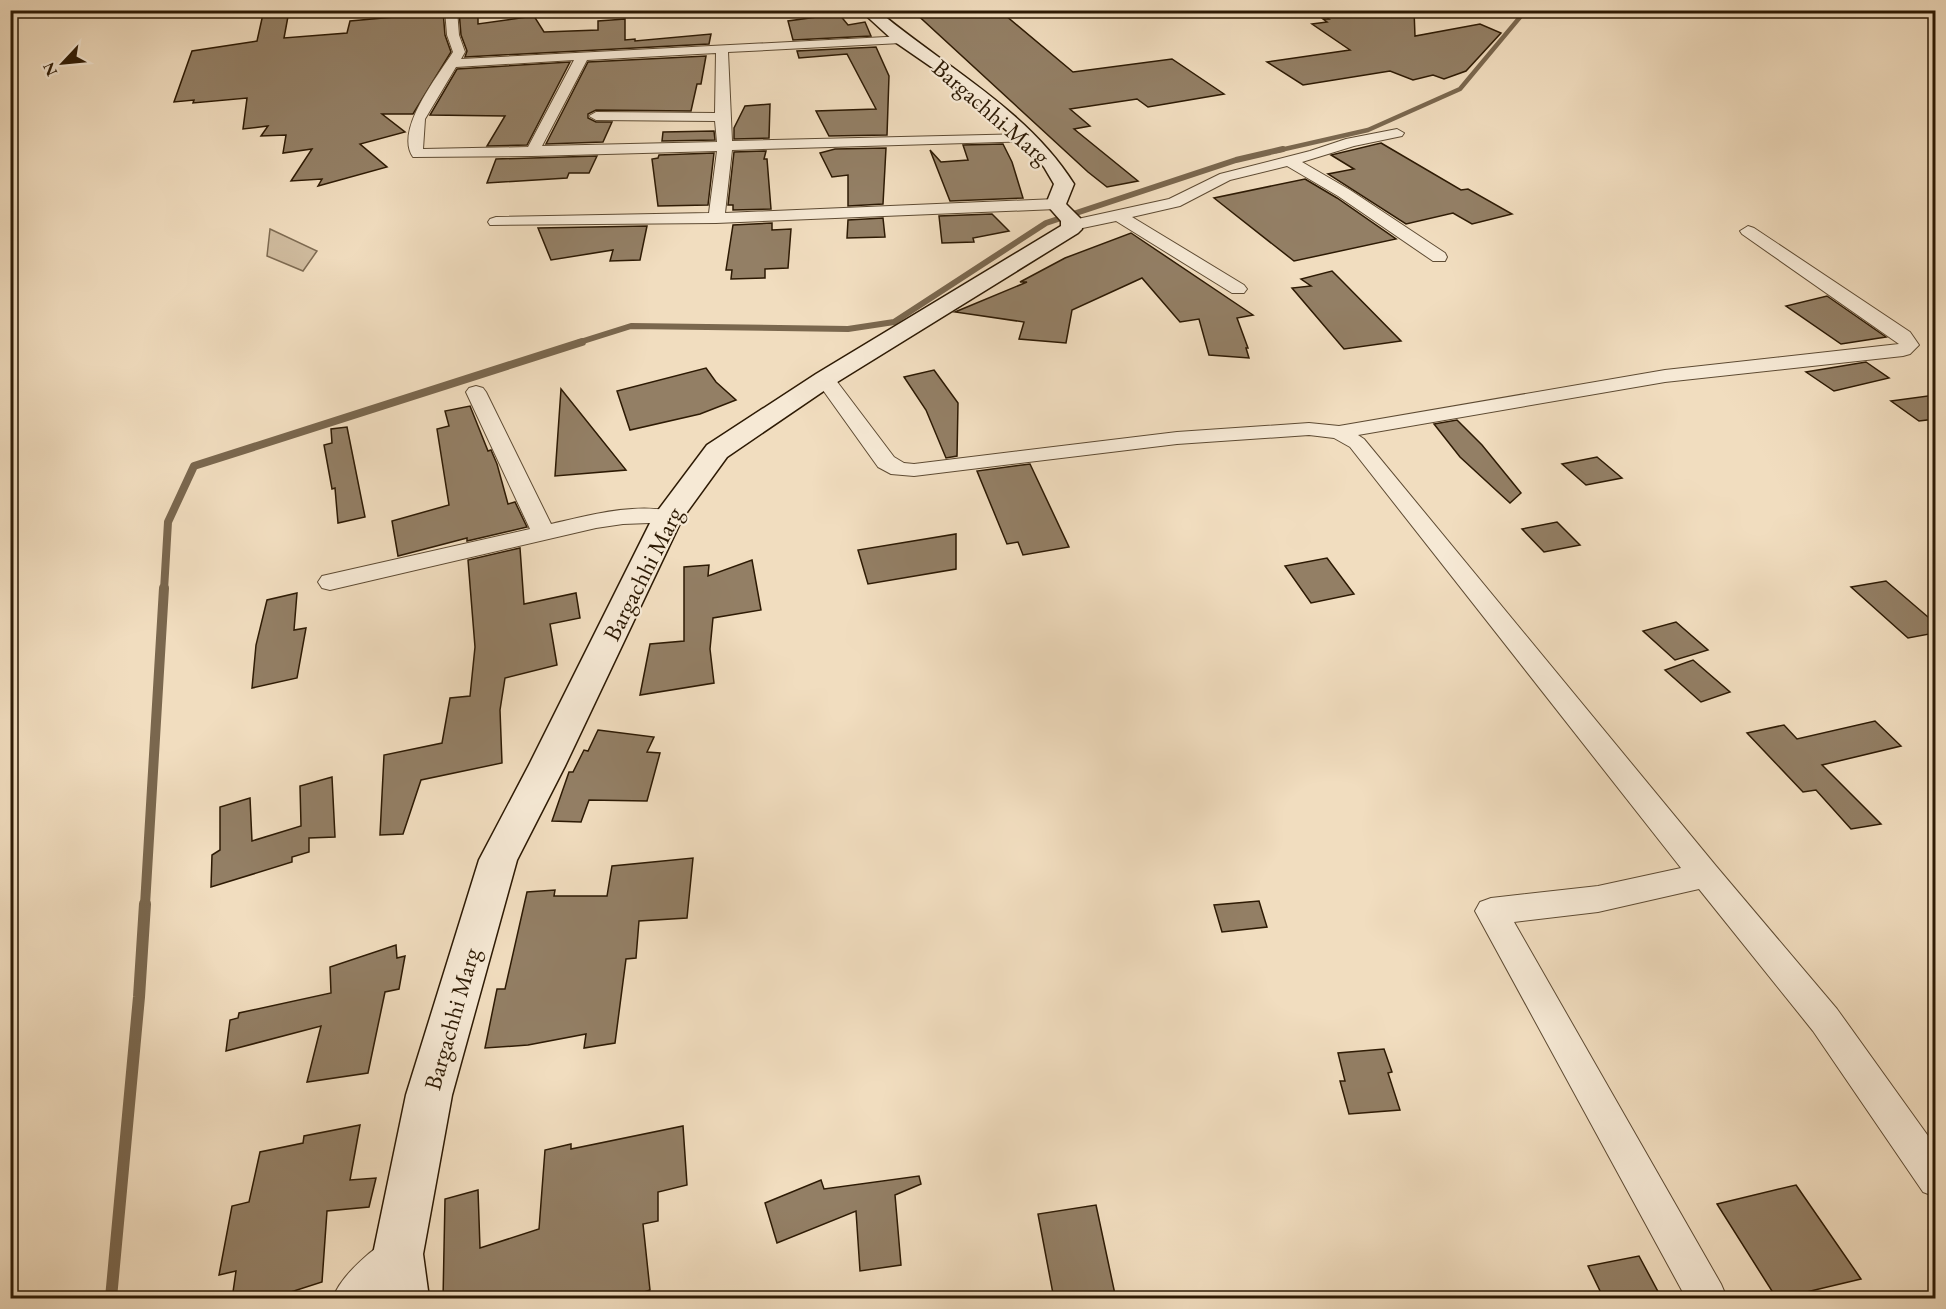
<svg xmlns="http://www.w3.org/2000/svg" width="1946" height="1309" viewBox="0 0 1946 1309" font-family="'EB Garamond',serif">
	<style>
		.green { fill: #d0bc9f; stroke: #7e6b52; stroke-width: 1.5 }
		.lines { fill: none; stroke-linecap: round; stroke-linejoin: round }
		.stream-far4 { stroke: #7a674e; stroke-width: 4.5 }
		.stream-far3 { stroke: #7a674e; stroke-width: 6 }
		.stream-far2 { stroke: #7a674e; stroke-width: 8 }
		.stream-far1 { stroke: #7a674e; stroke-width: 10 }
		.stream { stroke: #7a674e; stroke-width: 12 }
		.building { fill: #937f65; stroke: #2d1a04; stroke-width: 1.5 }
		.street-casing { stroke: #5e4b33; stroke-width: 2 }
		.secondary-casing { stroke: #2d1a04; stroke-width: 3 }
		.street { fill: #f6e9d5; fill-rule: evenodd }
		.secondary { fill: #f6e9d5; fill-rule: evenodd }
		.labels { text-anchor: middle; stroke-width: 4.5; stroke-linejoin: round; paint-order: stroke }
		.street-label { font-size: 24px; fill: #2d1a04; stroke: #f6e9d5 }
	</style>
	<rect width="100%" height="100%" fill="#f1ddbf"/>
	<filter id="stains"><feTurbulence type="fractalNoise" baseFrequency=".00333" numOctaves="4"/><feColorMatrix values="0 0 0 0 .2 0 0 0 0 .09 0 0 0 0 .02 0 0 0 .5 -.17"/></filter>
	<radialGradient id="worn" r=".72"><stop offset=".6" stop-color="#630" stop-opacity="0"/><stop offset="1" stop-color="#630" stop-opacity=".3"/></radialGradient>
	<!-- green -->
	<polygon class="green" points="270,229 317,251 303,271 267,256"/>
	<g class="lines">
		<!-- stream-far4 -->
		<polyline class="stream-far4" points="1276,151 1368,130 1460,89 1526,10"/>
		<!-- stream-far3 -->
		<polyline class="stream-far3" points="577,343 631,326 848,329 894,322 1046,223 1236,160 1283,149"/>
		<!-- stream-far2 -->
		<polyline class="stream-far2" points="164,590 168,522 194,466 582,342"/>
		<!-- stream-far1 -->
		<polyline class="stream-far1" points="145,905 164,588"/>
		<!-- stream -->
		<polyline class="stream" points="111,1298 139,997 145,904"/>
	</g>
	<!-- building -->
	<g class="building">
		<polygon points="416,10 443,11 445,35 451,52 413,114 382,114 405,132 360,144 387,167 318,186 322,179 291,181 312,149 283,153 286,135 261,136 268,126 243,129 247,98 193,103 194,100 174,102 192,51 257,41 263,14 289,11 284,38 347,33 350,21 416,15"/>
		<polygon points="478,10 478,24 534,16 544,32 598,30 598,21 625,19 625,40 635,39 635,41 711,34 709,44 465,57 467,51 461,35 459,11"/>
		<polygon points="912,10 999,10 1073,72 1172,59 1224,94 1148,107 1137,99 1070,109 1090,126 1074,129 1138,181 1107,187 1088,172"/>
		<polygon points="1319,10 1414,10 1415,36 1480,24 1501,33 1466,71 1444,79 1433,75 1413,80 1390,71 1303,85 1267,62 1350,50 1312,24 1327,22 1323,19 1329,19"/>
		<polygon points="839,14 848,25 865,22 871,36 793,40 788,21"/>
		<polygon points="876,47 889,76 887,135 829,136 816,111 876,109 847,54 799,58 797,51"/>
		<polygon points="706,56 701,84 697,84 691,111 596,110 588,114 588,118 596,122 612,122 603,142 546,144 588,62"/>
		<polygon points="570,62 527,145 487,146 505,116 430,115 457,69"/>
		<polygon points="770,104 769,138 734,139 734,128 745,106"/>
		<polygon points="714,131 715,140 662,141 663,132"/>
		<polygon points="1381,143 1461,190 1468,189 1512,214 1472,224 1453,213 1406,224 1328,174 1354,169 1331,155"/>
		<polygon points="1003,144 1012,162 1023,198 950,201 930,150 941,162 968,160 963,145"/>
		<polygon points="886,148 883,204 848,206 848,175 832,177 820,153 835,149"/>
		<polygon points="766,151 764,159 767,159 771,209 733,210 733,205 728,205 734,152"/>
		<polygon points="714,153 708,205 658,206 652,159 658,158 659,155"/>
		<polygon points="597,156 589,173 569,173 567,178 487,183 496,159"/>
		<polygon points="1305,179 1337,198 1396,239 1294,261 1214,198"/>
		<polygon points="992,214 1009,231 973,238 974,242 942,243 939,216"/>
		<polygon points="883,218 885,237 847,238 848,220"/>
		<polygon points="772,223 772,230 791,229 788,268 765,269 765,278 731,279 732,270 726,270 733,225"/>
		<polygon points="647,226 640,260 610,261 613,250 551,260 538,228"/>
		<polygon points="1131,233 1253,315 1237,318 1248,348 1246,348 1249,358 1209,355 1199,319 1180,322 1142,278 1072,310 1066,343 1019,339 1024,322 955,312 1027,282 1020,282 1065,258"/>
		<polygon points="1332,271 1342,281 1401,341 1344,349 1292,288 1311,286 1301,279"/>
		<polygon points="1827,296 1886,337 1841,344 1786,306"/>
		<polygon points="1866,362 1889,378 1834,391 1806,372"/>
		<polygon points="706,368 716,382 736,400 700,414 630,430 617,391"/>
		<polygon points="934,370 958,403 957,456 946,458 926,410 904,377"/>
		<polygon points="561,389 626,470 555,476"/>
		<polygon points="1935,395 1935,419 1919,421 1891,401"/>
		<polygon points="470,406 488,451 491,450 497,464 508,504 515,502 527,527 467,541 467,538 398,556 392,521 449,505 437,429 449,426 445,411"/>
		<polygon points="1457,420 1482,445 1521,493 1510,503 1460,457 1434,424"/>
		<polygon points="347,427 365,517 338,523 335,488 332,489 324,445 332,443 331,429"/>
		<polygon points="1597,457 1622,478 1586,485 1562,464"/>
		<polygon points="1030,464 1069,547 1023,555 1018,542 1007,544 977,471"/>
		<polygon points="1557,522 1580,545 1544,552 1522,529"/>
		<polygon points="956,534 956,569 868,584 858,550"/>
		<polygon points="520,548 524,604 576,593 580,618 550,624 557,665 505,678 500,710 502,763 421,780 403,834 380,835 384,755 442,743 450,698 470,696 475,647 468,560"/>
		<polygon points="1327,558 1354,594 1311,603 1285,566"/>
		<polygon points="752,560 761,610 713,618 710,649 714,683 640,695 650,644 684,641 684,567 709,565 708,576"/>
		<polygon points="1886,581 1935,623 1935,633 1908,638 1851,587"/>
		<polygon points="297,593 294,630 306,628 297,678 252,688 256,645 267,600"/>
		<polygon points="1676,622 1708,650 1675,660 1643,631"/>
		<polygon points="1693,660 1730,692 1701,702 1665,670"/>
		<polygon points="1875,721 1901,746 1822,765 1881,824 1851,829 1816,790 1803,792 1747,733 1784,725 1797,739"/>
		<polygon points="598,730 654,737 647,752 660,753 647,801 589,800 581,822 552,821 569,772 573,772 584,750 588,751"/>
		<polygon points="332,777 335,837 309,838 309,852 292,857 292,862 211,887 212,855 220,850 220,807 250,798 252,841 301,826 300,786"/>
		<polygon points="693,858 687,918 639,921 636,958 626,959 615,1043 584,1048 586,1034 528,1045 485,1048 497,989 505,989 527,892 555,890 554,896 607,896 612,866"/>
		<polygon points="1259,901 1267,927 1222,932 1214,905"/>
		<polygon points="396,945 397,958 405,956 399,989 385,992 368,1073 307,1082 321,1026 226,1051 230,1020 238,1018 239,1013 331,993 330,967"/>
		<polygon points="1384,1049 1392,1072 1388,1073 1400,1110 1349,1114 1340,1081 1345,1081 1338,1053"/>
		<polygon points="360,1125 350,1180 376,1178 369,1207 327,1211 322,1282 269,1299 232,1299 236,1271 219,1275 232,1206 249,1202 260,1152 303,1143 304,1136"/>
		<polygon points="683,1126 687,1185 658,1192 658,1221 643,1224 650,1290 623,1299 443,1299 445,1199 478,1190 480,1248 539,1229 545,1150 571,1144 571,1149"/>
		<polygon points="919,1176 921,1184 895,1195 901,1265 860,1271 856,1211 777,1243 765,1203 821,1180 824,1189"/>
		<polygon points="1796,1185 1861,1279 1777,1299 1717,1204"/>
		<polygon points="1096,1205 1116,1299 1054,1299 1038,1214"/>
		<polygon points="1639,1256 1662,1299 1604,1299 1588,1266"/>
	</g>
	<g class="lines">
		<!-- street casing -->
		<g class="street-casing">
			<g id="street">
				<path d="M 445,10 L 457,10 L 459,35 L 465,52 L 461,59 L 905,36 L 907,39 L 905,42 L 901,43 L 728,52 L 732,141 L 1027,134 L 1032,135 L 1034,138 L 1032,141 L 732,150 L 725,213 L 1056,199 L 1064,204 L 1056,209 L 716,223 L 490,225 L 488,222 L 490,219 L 496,217 L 709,213 L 717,151 L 532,156 L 413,157 C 394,130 438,76 453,52 L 447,35 ZM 716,53 L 715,113 L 596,112 L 589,116 L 596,120 L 715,121 L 717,142 L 542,146 L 587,60 ZM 574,60 L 528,147 L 423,149 L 425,119 L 456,67 Z"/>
				<polygon points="1397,129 1404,133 1402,136 1354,146 1302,162 1350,190 1445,253 1447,257 1445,261 1433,261 1338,196 1287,166 1230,180 1180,206 1132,217 1244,285 1247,289 1244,293 1232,293 1116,221 1073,230 1065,225 1073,220 1169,199 1220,174 1310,151 1346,139"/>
				<polygon points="1748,226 1754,228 1910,332 1919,345 1910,354 1903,356 1665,382 1358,435 1364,439 1716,866 1837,1009 1936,1147 1936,1197 1923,1192 1813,1031 1699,889 1598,912 1514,922 1721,1284 1727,1298 1686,1298 1475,911 1480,902 1491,898 1598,886 1681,868 1350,447 1334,438 1309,435 1177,444 914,476 891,474 878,467 815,379 818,375 832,375 894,457 904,463 914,464 1177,432 1309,423 1339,426 1665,370 1899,344 1742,234 1740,231"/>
				<path d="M 476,386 L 483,388 L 486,392 L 551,524 C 590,515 636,502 676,512 L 679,517 L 676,522 L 623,524 L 596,528 L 330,590 L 322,588 L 318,582 L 322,576 L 530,529 L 466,392 L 469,388 Z"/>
				<path d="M 398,1235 L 412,1240 L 417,1254 L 412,1268 L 380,1298 L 333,1298 C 340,1276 376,1244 398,1235 Z"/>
			</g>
		</g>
		<!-- secondary casing -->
		<g class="secondary-casing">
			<path id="secondary" d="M 860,10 L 877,10 C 942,65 1028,110 1074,184 L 1066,204 L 1080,218 L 1082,229 L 1078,233 L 834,384 L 727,457 L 682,519 L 565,766 L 517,860 L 452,1095 L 423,1254 L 429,1298 L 379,1298 L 373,1254 L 406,1095 L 479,860 L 529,765 L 653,517 L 707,445 L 816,374 L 1061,226 L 1061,221 L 1046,204 L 1054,184 L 1044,167 L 1020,142 L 940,73 L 895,42 Z"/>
		</g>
		<!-- street -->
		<use href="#street" class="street"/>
		<!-- secondary -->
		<use href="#secondary" class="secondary"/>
	</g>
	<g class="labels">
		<!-- street labels -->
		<g class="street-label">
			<text transform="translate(991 112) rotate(41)" y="8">Bargachhi Marg</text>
			<text transform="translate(643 574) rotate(-63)" y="8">Bargachhi Marg</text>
			<text transform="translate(452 1019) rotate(-74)" y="8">Bargachhi Marg</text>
		</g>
	</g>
	<!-- margin -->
	<rect width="1946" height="1309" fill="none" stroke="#f1ddbf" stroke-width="36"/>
	<rect x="12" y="12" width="1922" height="1285" fill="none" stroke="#2d1a04" stroke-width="3"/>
	<rect x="18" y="18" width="1910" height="1273" fill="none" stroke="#2d1a04" stroke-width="1.5"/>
	<!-- north arrow -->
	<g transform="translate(63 63) rotate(244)" stroke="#f6e9d5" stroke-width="4.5" paint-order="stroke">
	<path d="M0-4.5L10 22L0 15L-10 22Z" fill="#2d1a04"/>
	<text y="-9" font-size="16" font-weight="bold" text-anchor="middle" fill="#2d1a04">N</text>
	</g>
	<rect width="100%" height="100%" filter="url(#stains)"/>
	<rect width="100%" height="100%" fill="url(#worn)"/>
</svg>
